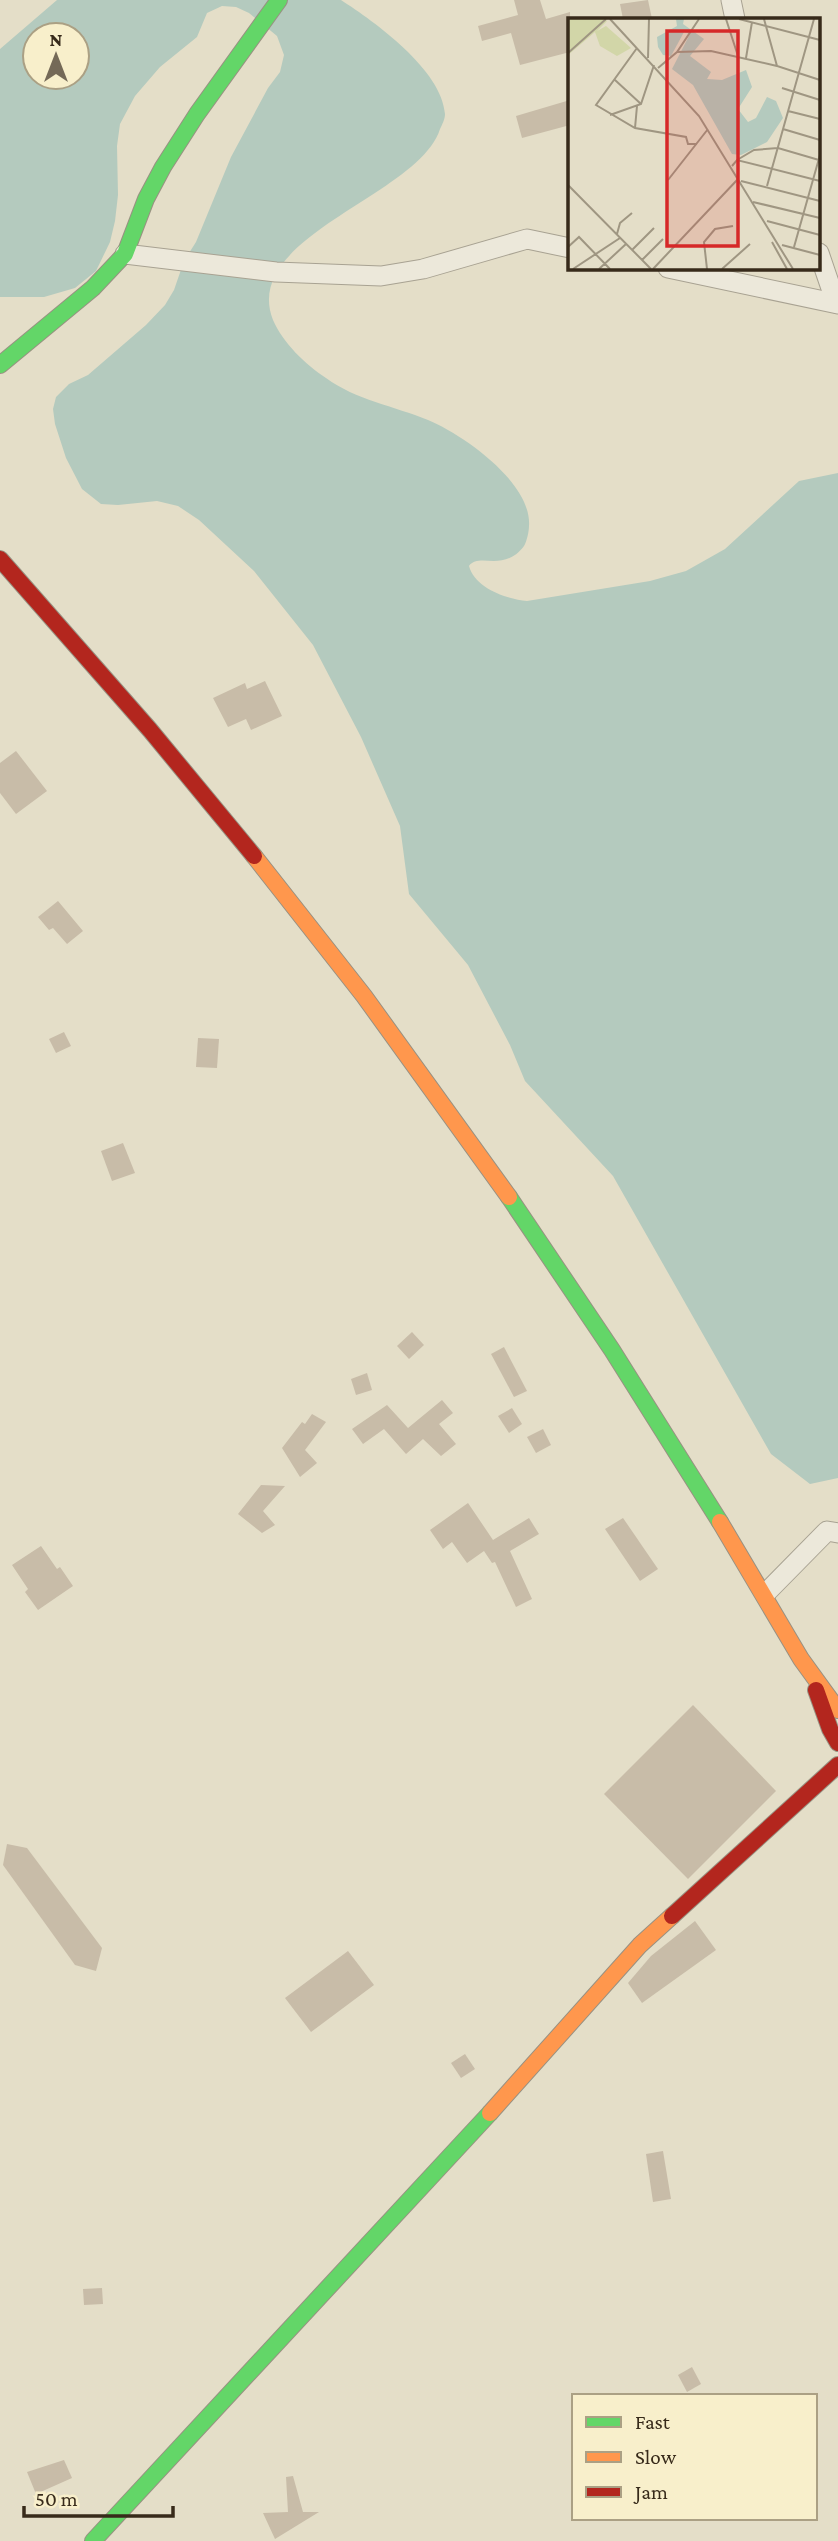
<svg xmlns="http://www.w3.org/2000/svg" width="838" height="2541" viewBox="0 0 838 2541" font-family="'Crimson Pro',serif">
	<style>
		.water { fill: #b4cabe; fill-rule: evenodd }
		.building { fill: #c8bca8 }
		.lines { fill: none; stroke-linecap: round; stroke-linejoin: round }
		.street-casing { stroke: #a8a292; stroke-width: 21 }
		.fast-casing { stroke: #989182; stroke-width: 18 }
		.slow-casing { stroke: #989182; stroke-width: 18 }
		.jam-casing { stroke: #989182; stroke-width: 18 }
		.street { stroke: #ece8da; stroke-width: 19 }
		.fast { stroke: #63d668; stroke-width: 16 }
		.slow { stroke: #ff974d; stroke-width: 16 }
		.jam { stroke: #b3261e; stroke-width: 16 }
		.inset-road { fill: none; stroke: #9f9682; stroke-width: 2 }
		.view { fill: #d62828; fill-opacity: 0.15; stroke: #d62828; stroke-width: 3.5 }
		.inset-edge { fill: none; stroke: #372a1a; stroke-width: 3.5 }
	</style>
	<rect width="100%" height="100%" fill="#e4dec8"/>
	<!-- water -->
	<path class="water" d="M 57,0 L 341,0 C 375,22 442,70 445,114 C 445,119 442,125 440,129 C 419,196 240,236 273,320 C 283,343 305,364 326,378 C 356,400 394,406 428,420 C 464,435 532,483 529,526 C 529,531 527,541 524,546 C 504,573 479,552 469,566 C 475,588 506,599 527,601 L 650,581 L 686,571 L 725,549 L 799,481 L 838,473 L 838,1478 L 810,1484 L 771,1454 L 613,1176 L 525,1081 L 510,1045 L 468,965 L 409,894 L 400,826 L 361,737 L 313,645 L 254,571 L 199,520 L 178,506 L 157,501 L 118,505 L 101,504 L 82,489 L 66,458 L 55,424 L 53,409 L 56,397 L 69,384 L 88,375 L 146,325 L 165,305 L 174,290 L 184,261 L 196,242 L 231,157 L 268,88 L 280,72 L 284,55 L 277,36 L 249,13 L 236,7 L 222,6 L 207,13 L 197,37 L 160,67 L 135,96 L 120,124 L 117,146 L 118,195 L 115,221 L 110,242 L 96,271 L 75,288 L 44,297 L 0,297 L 0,49 ZM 35,35 L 77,35 L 77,77 L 35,77 Z"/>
	<!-- building -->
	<g class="building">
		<polygon points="514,0 540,0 546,19 570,12 570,52 520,65 511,33 482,41 478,26 518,15"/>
		<polygon points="648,0 652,19 623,19 620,4"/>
		<polygon points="570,100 570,125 522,138 516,116"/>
		<polygon points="265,681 282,716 251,730 246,719 228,727 213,698 245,683 247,689"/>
		<polygon points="16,751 47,791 16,814 0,793 0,763"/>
		<polygon points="58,901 83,931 67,944 53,928 49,930 38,917"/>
		<polygon points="64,1032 71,1046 56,1053 49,1039"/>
		<polygon points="198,1038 219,1039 217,1068 196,1067"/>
		<polygon points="123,1143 135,1173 112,1181 101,1151"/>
		<polygon points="412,1332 424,1345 409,1359 397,1346"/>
		<polygon points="504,1347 527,1391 514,1397 491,1354"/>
		<polygon points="367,1373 372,1390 356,1395 351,1379"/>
		<polygon points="442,1400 453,1413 439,1424 456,1444 441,1456 423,1439 406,1454 384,1429 363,1444 352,1429 387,1405 408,1428"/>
		<polygon points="512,1408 522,1424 509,1433 498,1416"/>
		<polygon points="312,1414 326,1422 305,1450 317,1463 300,1477 282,1448 302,1422 305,1424"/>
		<polygon points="543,1429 551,1445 536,1453 527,1437"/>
		<polygon points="261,1485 285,1486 263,1511 275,1525 262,1533 238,1514"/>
		<polygon points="468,1503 493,1540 529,1518 539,1534 510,1551 532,1599 516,1607 495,1562 492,1563 484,1551 467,1563 452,1542 443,1549 430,1530"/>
		<polygon points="623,1518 658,1569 640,1581 605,1529"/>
		<polygon points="41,1546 57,1569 60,1567 73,1586 38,1610 25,1592 28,1589 12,1565"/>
		<polygon points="693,1705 776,1791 688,1879 604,1794"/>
		<polygon points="7,1844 27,1848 102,1948 96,1971 75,1965 3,1865"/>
		<polygon points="695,1921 716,1950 642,2003 628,1983 651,1956"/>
		<polygon points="348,1951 374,1985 311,2032 285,1998"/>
		<polygon points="465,2054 475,2069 461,2078 451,2063"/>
		<polygon points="663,2151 671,2199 653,2202 646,2154"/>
		<polygon points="102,2288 103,2304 84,2305 83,2289"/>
		<polygon points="692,2367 701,2384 687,2392 678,2375"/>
		<polygon points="64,2460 72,2478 36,2494 27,2472"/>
		<polygon points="293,2476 303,2512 319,2512 275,2539 263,2513 288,2512 286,2477"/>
	</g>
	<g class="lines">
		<!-- street casing -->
		<g class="street-casing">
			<g id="street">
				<polyline points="731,0 735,19"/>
				<polyline points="819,253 836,303"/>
				<polyline points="125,254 276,272 381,276 423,269 527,239 570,248"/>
				<polyline points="668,268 838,304"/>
				<polyline points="765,1594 827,1531 838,1533"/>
			</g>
		</g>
		<!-- fast casing -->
		<g class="fast-casing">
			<g id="fast">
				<polyline points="0,365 93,288 125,254 146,199 163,167 197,114 279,0"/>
				<polyline points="509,1197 612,1350 720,1522"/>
				<polyline points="93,2541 490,2113"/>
			</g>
		</g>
		<!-- slow casing -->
		<g class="slow-casing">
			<g id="slow">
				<polyline points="254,856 364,996 509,1197"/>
				<polyline points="720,1522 801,1659 838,1710"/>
				<polyline points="490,2113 640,1945 672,1916"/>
			</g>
		</g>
		<!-- jam casing -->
		<g class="jam-casing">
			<g id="jam">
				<polyline points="0,559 150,730 254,856"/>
				<polyline points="816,1690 830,1729 838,1743"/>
				<polyline points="672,1916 838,1765"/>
			</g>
		</g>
		<!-- street -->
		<use href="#street" class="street"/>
		<!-- fast -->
		<use href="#fast" class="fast"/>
		<!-- slow -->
		<use href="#slow" class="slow"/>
		<!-- jam -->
		<use href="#jam" class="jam"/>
	</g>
	<!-- overview -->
	<g transform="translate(568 18)">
		<rect width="252" height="252" fill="#e4dec8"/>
		<path d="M 0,1 L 36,1 L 39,3 L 29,13 L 38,8 L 63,30 L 49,38 L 32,28 L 27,14 L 0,37 Z" fill="#d2d6a8"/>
		<path d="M 108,1 L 116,1 L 115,6 L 136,21 L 122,38 L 143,54 L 139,61 L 154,62 L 178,52 L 184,69 L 170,91 L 180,104 L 188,100 L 199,79 L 208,83 L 215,100 L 199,124 L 173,137 L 164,136 L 125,67 L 104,51 L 122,16 L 116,14 L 103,38 L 95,37 L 90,29 L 89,19 L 109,8 Z" fill="#b4cabe"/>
		<path class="inset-road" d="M 42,1 L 131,98 L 225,251M 158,1 L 170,38M 171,1 L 252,22M 196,1 L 209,48 L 252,62M 69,30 L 28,87 L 67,110 L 118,119 L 120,126 L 129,126M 109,34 L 143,33 L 209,48M 0,35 L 38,1M 80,40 L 81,1M 178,40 L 184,4M 90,50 L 109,34 L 131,1M 47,62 L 73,86M 214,70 L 252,82M 220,93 L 252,101M 42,97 L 73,86 L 86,47M 67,110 L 69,88M 215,111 L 252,122M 169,142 L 186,132 L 210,130 L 251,142M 164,148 L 169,142 L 252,163M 100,162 L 140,111M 173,163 L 252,183M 0,167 L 83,251M 199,168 L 246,1M 185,184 L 252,200M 199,203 L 252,217M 49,216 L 52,205 L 64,195M 204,224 L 219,251M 214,227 L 252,237M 0,229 L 11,219 L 42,251M 226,229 L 252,137M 64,232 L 86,210M 74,242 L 95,221M 5,251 L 52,220M 31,251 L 58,226M 85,251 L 170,161M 139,251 L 136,224 L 147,211 L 165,208M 154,251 L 182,226"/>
		<path class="view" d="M 99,13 L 170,13 L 170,228 L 99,228 Z"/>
		<rect width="252" height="252" class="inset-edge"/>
	</g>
	<!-- legend -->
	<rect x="572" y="2394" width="245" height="126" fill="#f8efcb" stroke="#aba084" stroke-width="2"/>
	<rect x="586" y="2417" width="35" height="10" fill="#63d668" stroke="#aba084" stroke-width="2"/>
	<text x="635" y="2429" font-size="21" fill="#372a1a">Fast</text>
	<rect x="586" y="2452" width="35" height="10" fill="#ff974d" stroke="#aba084" stroke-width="2"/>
	<text x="635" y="2464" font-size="21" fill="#372a1a">Slow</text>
	<rect x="586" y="2487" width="35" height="10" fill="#b3261e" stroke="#aba084" stroke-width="2"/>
	<text x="635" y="2499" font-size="21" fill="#372a1a">Jam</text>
	<!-- north arrow -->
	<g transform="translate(56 56)"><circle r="33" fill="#f8efcb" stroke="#aba084" stroke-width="2"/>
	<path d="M0-5L12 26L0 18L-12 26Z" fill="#746957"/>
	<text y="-10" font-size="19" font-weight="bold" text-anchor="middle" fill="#372a1a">N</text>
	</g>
	<!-- scale -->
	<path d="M24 2506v10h149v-10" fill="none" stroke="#372a1a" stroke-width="3.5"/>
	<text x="35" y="2506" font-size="21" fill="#372a1a" stroke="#f8efcb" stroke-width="5" paint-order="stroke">50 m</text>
</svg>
